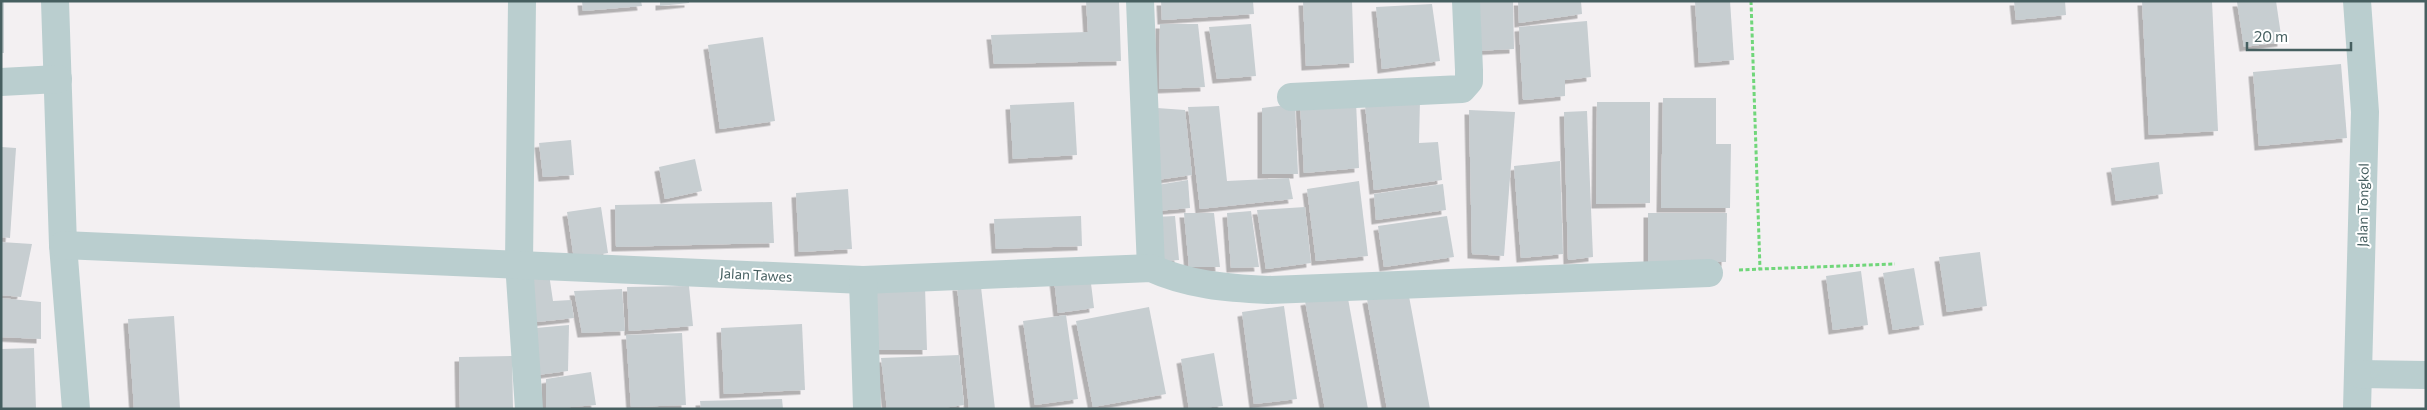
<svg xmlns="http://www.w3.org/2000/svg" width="2427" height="410" viewBox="0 0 2427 410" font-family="Commissioner,sans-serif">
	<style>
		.building { fill: #c7ced1; filter: url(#shadow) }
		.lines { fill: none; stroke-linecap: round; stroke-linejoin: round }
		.path { stroke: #70d67a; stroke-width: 3; stroke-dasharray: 4 2.5; stroke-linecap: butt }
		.minor { stroke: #bacecf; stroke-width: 28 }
		.labels { text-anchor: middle; stroke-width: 4; stroke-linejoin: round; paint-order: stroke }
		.street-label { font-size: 14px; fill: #465f60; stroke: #fff }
	</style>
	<defs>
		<filter id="shadow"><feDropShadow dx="-4.5" dy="4.5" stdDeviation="0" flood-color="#0004"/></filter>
	</defs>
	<rect width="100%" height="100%" fill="#f3f0f2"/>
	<!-- building -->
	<g class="building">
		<rect x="1" y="1" width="3" height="52"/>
		<polygon points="582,1 641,1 642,6 583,11"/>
		<polygon points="660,1 689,1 689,3 660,6"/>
		<polygon points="1086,1 1119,1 1121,61 994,64 991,35 1088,32"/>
		<polygon points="1161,1 1253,1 1254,14 1162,20"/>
		<polygon points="1303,1 1352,1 1354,63 1306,66"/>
		<polygon points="1470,1 1513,1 1514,49 1474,51"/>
		<polygon points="1518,1 1581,1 1582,14 1519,23"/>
		<polygon points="1695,1 1730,1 1734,60 1699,63"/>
		<polygon points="2014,1 2065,1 2066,15 2016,20"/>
		<polygon points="2142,1 2212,1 2218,131 2149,135"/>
		<polygon points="2276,1 2282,42 2244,47 2237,2"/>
		<polygon points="1432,4 1440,61 1382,69 1376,7"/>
		<polygon points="1587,21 1591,77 1565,80 1565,96 1523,100 1519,27"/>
		<polygon points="1160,24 1198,24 1205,87 1159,89"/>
		<polygon points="1251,24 1256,76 1217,79 1209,27"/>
		<polygon points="763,37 775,121 720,129 708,45"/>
		<polygon points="2341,64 2347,138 2259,146 2253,72"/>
		<polygon points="1663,98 1716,98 1716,144 1731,144 1730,208 1661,208"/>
		<polygon points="1420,100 1419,143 1438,142 1442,180 1374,190 1365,105"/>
		<polygon points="1074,102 1077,155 1013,159 1010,105"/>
		<polygon points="1356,102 1359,168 1304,173 1300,103"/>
		<polygon points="1597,102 1650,102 1650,203 1596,204"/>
		<polygon points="1295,104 1298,174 1262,174 1262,108"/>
		<polygon points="1219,106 1227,181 1289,178 1293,199 1200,209 1188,107"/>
		<polygon points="1157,108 1185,110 1192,175 1157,180"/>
		<polygon points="1469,110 1515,112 1504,256 1472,254"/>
		<polygon points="1587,111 1593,257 1568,260 1564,112"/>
		<polygon points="571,140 574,175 543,177 539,143"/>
		<polygon points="1,147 16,148 10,238 1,237"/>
		<polygon points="695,159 702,191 665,199 659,167"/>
		<polygon points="1560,161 1563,254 1521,258 1514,166"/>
		<polygon points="2159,162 2163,194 2116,201 2111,168"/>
		<polygon points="1188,180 1190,208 1157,211 1157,185"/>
		<polygon points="1359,181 1368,256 1316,261 1307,189"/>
		<polygon points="1443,184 1446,210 1376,220 1374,194"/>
		<polygon points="848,189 852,249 799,252 796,193"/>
		<polygon points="772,202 774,243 616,247 615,205"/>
		<polygon points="601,207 608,253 574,259 567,212"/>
		<polygon points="1305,207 1311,263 1266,269 1257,210"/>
		<polygon points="1251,211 1259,267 1231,268 1227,213"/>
		<polygon points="1184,213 1214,213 1220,267 1189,267"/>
		<polygon points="1648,213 1727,213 1726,262 1648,262"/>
		<polygon points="1081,216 1082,246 996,249 994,219"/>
		<polygon points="1175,216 1179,260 1156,262 1155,217"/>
		<polygon points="1447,216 1454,257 1384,267 1378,226"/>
		<polygon points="1,242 32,244 21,297 1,295"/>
		<polygon points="1980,252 1987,306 1947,312 1939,257"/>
		<polygon points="1914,268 1924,325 1893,330 1883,273"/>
		<polygon points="1861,271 1868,325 1833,330 1826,276"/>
		<polygon points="549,274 553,301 571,300 574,318 537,322 530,276"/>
		<polygon points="1090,275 1094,308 1058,313 1054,280"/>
		<polygon points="689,286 693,326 629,331 627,287"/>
		<polygon points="869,286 925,287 927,350 874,350"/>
		<polygon points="957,286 981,287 995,409 969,409"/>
		<polygon points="622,289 625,331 582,333 574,291"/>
		<polygon points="1408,291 1430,409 1387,409 1367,299"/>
		<polygon points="1347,293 1368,409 1325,409 1305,301"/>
		<polygon points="1,298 41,302 41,339 1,337"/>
		<polygon points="1284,306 1297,399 1254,404 1242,312"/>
		<polygon points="1149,307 1166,394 1093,407 1076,321"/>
		<polygon points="1066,315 1078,399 1035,405 1023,321"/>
		<polygon points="174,316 180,409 134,409 128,319"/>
		<polygon points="802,324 805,390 724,394 721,328"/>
		<polygon points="569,325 568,371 537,375 536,328"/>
		<polygon points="682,333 686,405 631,407 626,335"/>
		<polygon points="34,348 36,409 1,409 1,349"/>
		<polygon points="1214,353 1223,406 1189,409 1181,359"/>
		<polygon points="959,355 964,405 935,409 887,409 881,358"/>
		<polygon points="512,356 513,409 460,409 459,357"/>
		<polygon points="591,372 596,405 546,409 546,379"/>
		<polygon points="782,399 783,409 701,409 700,401"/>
	</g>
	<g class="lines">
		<!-- path -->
		<g class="path">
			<polyline points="1751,1 1760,269 1895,264"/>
			<polyline points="1739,270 1760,269"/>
		</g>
		<!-- minor -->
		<g class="minor">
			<polyline points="55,1 63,245 76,409"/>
			<polyline points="522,1 519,263 529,409"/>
			<polyline points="1140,1 1151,268"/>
			<polyline points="2357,1 2365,112 2357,409"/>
			<polyline points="1,82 58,79"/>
			<polyline points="1291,97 1462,89 1469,81 1469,70 1466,1"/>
			<path d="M 63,245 L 863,280 L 1151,268 C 1188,285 1227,288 1268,290 L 1709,273"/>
			<polyline points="863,280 867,409"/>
			<polyline points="2359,374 2426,375"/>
		</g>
	</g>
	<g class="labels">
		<!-- street labels -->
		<g class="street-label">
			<text transform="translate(2363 205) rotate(-89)" y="5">Jalan Tongkol</text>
			<text transform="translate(756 275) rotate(3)" y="5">Jalan Tawes</text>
		</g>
	</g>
	<!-- border -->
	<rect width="2427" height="410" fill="none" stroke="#465f60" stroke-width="5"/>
	<!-- scale -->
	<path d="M2247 42v8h104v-8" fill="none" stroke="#465f60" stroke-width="2.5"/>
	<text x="2254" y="42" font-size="15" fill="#465f60" stroke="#ffffff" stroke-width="4" paint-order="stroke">20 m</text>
</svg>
